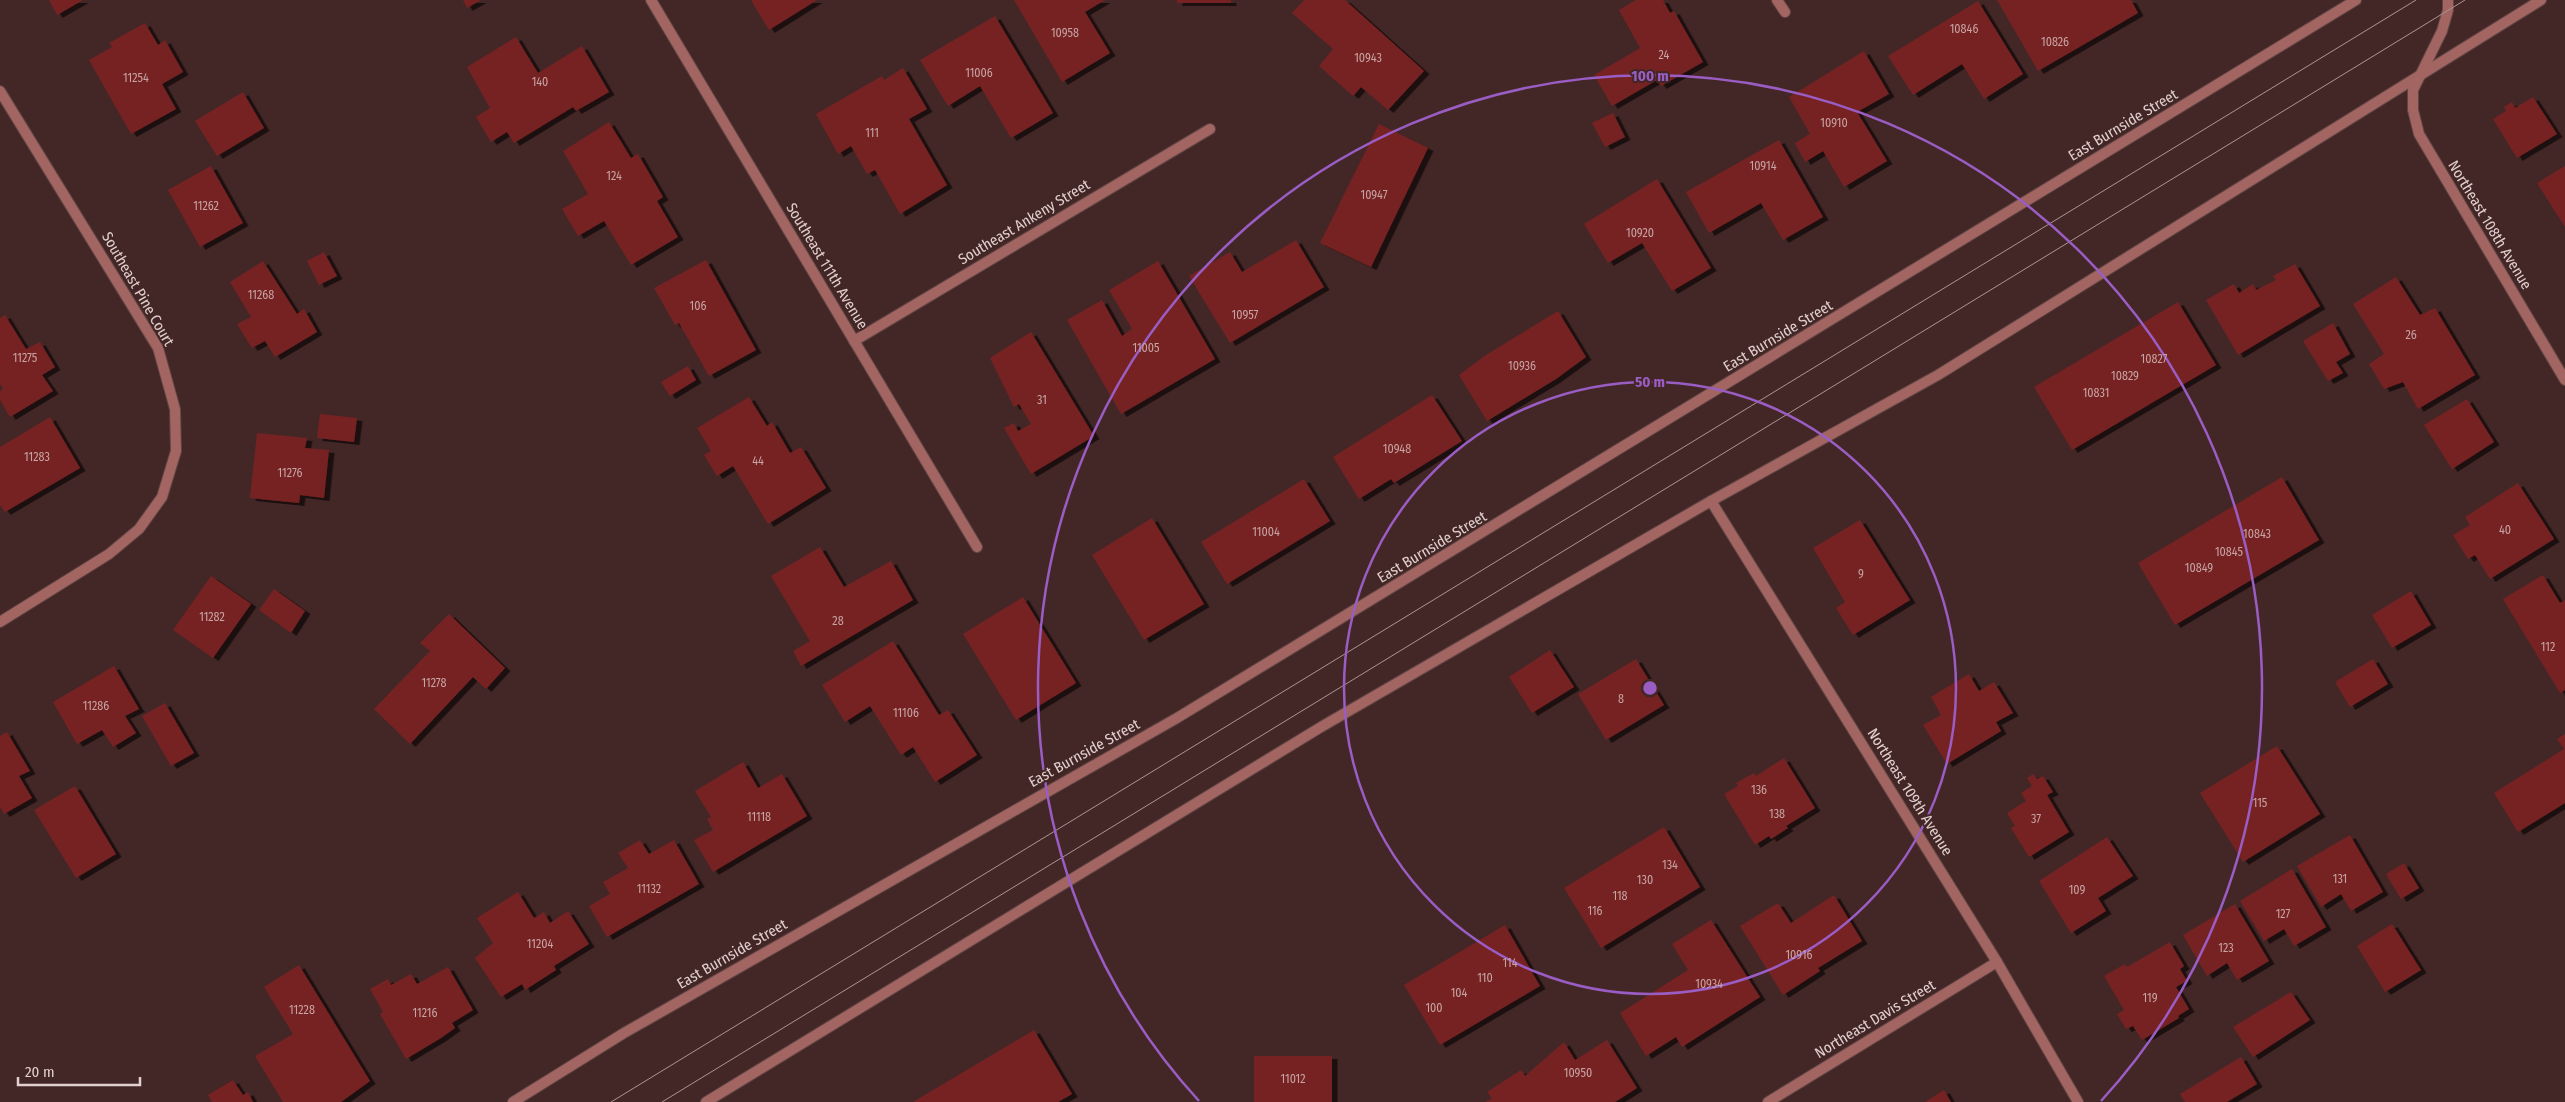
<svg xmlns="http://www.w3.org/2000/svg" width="2565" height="1102" viewBox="0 0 2565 1102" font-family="'Fira Sans Condensed',sans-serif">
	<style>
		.building { fill: #762223; filter: url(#shadow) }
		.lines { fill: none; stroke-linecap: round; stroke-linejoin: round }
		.minor-casing { stroke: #604544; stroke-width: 12 }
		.tertiary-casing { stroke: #604544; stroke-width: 12 }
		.minor { stroke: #a26561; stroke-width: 10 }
		.tertiary { stroke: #a26561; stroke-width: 10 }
		.tram { stroke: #aa9593; stroke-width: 1 }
		.ring { fill: none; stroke: #9a5dc4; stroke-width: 2.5 }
		.labels { text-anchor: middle; stroke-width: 4; stroke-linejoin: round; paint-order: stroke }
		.number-label { font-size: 12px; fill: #c7a4a3 }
		.street-label { font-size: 15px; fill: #e2d0ce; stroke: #432726 }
		.centre { fill: #9a5dc4; stroke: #432726; stroke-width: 2.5 }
		.ring-label { font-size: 15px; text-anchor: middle; font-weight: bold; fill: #9a5dc4; stroke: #432726; stroke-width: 4; stroke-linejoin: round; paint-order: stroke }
	</style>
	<defs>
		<filter id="shadow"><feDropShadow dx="5.5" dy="3" stdDeviation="0" flood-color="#0009"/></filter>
	</defs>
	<rect width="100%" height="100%" fill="#432726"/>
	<!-- building -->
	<g class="building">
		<polygon points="49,0 83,0 57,15"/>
		<polygon points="463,0 481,0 467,8"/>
		<polygon points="751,0 817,0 769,30"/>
		<polygon points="1014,0 1105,0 1085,12 1110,53 1062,82"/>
		<rect x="1177" y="0" width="54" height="3"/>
		<polygon points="1304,0 1345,0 1424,71 1388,110 1361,87 1353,96 1319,66 1333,49 1292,13"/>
		<polygon points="1636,0 1663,0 1670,13 1674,11 1703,62 1661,86 1657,80 1612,106 1594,75 1640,48 1619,10"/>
		<polygon points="1997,0 2131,0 2138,13 2038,71"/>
		<polygon points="1978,1 2023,74 1984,99 1962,64 1913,95 1888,56"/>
		<polygon points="995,16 1053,113 1011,138 980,86 948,106 920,60"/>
		<polygon points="145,23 158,45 165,40 183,72 162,84 176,109 131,134 89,60 112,47 109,43"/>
		<polygon points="516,37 538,73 582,46 609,92 576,111 573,107 514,143 507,132 491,142 476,117 490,108 467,67"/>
		<polygon points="1864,51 1889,94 1857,112 1887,161 1844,187 1823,151 1805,162 1795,143 1810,134 1789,97"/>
		<polygon points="903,68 927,109 909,119 947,185 900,214 875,170 867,174 851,146 838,154 816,114 882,76 884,80"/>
		<polygon points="243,92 264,128 217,156 195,121"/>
		<polygon points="2533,97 2557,134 2517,158 2493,119 2506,111 2504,107 2512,102 2515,108"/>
		<polygon points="1613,113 1625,137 1605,147 1592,123"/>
		<polygon points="609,122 631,158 638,154 663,197 657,201 678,237 631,265 604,221 578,236 562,209 588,194 563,151"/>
		<polygon points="1379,124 1428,148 1371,267 1320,243"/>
		<polygon points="1779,140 1823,217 1783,240 1761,203 1709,233 1686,192"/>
		<polygon points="211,166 243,223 200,247 168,190"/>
		<polygon points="2565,166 2565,227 2537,183"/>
		<polygon points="1657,179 1711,268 1672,291 1642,243 1608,263 1584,224"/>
		<polygon points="1296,240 1324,287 1230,343 1189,276 1230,252 1242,272"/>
		<polygon points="324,252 337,276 319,285 307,261"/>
		<polygon points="706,260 756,350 709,376 679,323 675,325 654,288"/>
		<polygon points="263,261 297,314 304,309 317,332 275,357 265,341 252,348 237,324 251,317 230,282"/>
		<polygon points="1158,261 1215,359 1121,414 1067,320 1102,300 1122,336 1132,329 1109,290"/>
		<polygon points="2295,264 2320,306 2238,355 2206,300 2234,284 2239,293 2253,284 2256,290 2276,280 2273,276"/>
		<polygon points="2396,277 2420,315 2435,308 2475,375 2418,409 2403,382 2384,389 2369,364 2384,354 2353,304"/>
		<polygon points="2178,302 2216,365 2072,450 2034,387"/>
		<polygon points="1558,311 1586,357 1556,379 1487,421 1459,375 1486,355"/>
		<polygon points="5,315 26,349 40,342 55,367 42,375 53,391 10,417 0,400 0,391 3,389 0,384 0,318"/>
		<polygon points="2333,323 2350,354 2336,362 2343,373 2328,381 2303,341"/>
		<polygon points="1031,332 1094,436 1031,474 1004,428 1014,423 1018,431 1031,424 1019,404 1014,407 990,358"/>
		<polygon points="688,366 696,380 670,396 661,382"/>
		<polygon points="1432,395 1462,441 1394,483 1391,479 1359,499 1333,457"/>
		<polygon points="749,397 767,426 772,422 790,453 801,447 826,488 768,524 733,466 717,476 704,455 711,451 697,428"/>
		<polygon points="2467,399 2494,442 2452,469 2424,425"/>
		<polygon points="320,414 357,418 354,442 317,438"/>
		<polygon points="50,417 80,468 5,512 0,505 0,447"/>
		<polygon points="257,433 307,438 305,448 329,450 324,498 300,495 299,503 250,498"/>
		<polygon points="2282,477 2319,540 2175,625 2138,563"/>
		<polygon points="1304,479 1330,521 1227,584 1201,542"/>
		<polygon points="2518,483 2554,539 2490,579 2475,555 2468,559 2453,535 2470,525 2465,517"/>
		<polygon points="1152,518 1204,604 1144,640 1092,555"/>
		<polygon points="1860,520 1910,600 1853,635 1836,608 1845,602 1813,548"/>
		<polygon points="820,547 844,587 891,561 913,600 801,666 793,651 810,641 771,576"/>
		<polygon points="2543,575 2560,603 2565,600 2565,690 2560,693 2503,599"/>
		<polygon points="211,576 251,604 213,658 173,630"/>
		<polygon points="274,589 305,611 291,633 259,610"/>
		<polygon points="2411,591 2431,625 2392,648 2372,615"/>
		<polygon points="1023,597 1076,683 1016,720 963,634"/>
		<polygon points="449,614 505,668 486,689 473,677 410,744 374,709 430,651 420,643"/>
		<polygon points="893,641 939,715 948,710 977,755 935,782 913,747 901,755 870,706 845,722 822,685"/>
		<polygon points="1550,650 1574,687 1532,713 1509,677"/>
		<polygon points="1636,659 1664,705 1606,740 1578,694"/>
		<polygon points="2373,659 2388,684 2350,707 2335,682"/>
		<polygon points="114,666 139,709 125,716 136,733 113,747 102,730 77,744 53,702"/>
		<polygon points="1969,674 1979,691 1994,682 2013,713 1996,722 2001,731 1947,764 1923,725 1941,715 1931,697"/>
		<polygon points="165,703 194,753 171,766 142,716"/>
		<polygon points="7,732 30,771 19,776 32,798 4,814 0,807 0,736"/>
		<polygon points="2565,734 2565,803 2518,832 2494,793 2564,749 2557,739"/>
		<polygon points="2277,746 2320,814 2243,862 2200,793"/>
		<polygon points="1784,758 1815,808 1786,826 1788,828 1771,839 1769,836 1755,845 1724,794 1738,786 1736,783 1754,773 1756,776"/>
		<polygon points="743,762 758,788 782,774 807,816 713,872 694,840 713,830 707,819 711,817 695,791"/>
		<polygon points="2033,774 2037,779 2043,776 2053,792 2047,795 2069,832 2029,857 2011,828 2015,826 2007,813 2026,801 2021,793 2032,786 2027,778"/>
		<polygon points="75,786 116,854 76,878 34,810"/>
		<polygon points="1664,827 1700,887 1601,948 1564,888"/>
		<polygon points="2350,835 2383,892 2351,911 2341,894 2321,907 2297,866"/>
		<polygon points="2107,837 2133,876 2098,898 2106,911 2071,933 2039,881"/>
		<polygon points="640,840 649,854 674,840 699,884 607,937 589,906 610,894 603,882 628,868 618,853"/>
		<polygon points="2404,863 2419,888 2401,899 2386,874"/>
		<polygon points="2292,869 2326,927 2294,946 2284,929 2264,941 2240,901"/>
		<polygon points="518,892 534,918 544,912 550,923 568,911 589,944 554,966 556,970 525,990 522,984 501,997 475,958 493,943 477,918"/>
		<polygon points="1834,895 1862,941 1818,968 1820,971 1783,995 1740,926 1778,903 1791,923"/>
		<polygon points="2235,904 2269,961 2237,980 2227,963 2207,976 2183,935"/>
		<polygon points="1711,920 1760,997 1682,1047 1676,1037 1646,1056 1620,1013 1688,970 1672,944"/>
		<polygon points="2392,924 2421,970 2385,992 2357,946"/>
		<polygon points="1505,925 1540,986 1440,1045 1404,985"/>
		<polygon points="2170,942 2184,966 2180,969 2187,981 2176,987 2189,1009 2178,1016 2179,1018 2142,1040 2133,1026 2126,1029 2117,1014 2124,1010 2104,976 2125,964 2127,967"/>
		<polygon points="299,965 370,1081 341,1102 283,1102 255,1056 293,1034 264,987"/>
		<polygon points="448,967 473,1010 452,1023 455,1028 441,1038 406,1059 380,1014 383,1012 370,989 388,979 391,985 411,974 417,984"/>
		<polygon points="2291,992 2310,1020 2253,1057 2233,1027"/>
		<polygon points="1034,1030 1072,1094 1058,1102 913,1102"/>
		<polygon points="1607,1040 1637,1088 1615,1102 1485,1102 1492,1098 1487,1092 1521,1070 1525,1076 1564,1042 1575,1060"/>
		<rect x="1254" y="1056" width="78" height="46"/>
		<polygon points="2241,1057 2257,1084 2227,1102 2185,1102 2180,1094"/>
		<polygon points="233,1080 243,1095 248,1092 253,1102 212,1102 208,1095"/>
		<polygon points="1944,1090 1951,1102 1925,1102"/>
	</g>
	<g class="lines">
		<!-- minor casing -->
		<g class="minor-casing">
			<g id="minor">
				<polyline points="651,0 977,547"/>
				<polyline points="1777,0 1785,12"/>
				<polyline points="2448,0 2448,10 2442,31 2413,90 2413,110 2419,134 2565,380"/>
				<polyline points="0,91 158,348 175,409 176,451 162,497 139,529 109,554 0,622"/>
				<polyline points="854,341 1210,129"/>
				<polyline points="1711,501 1997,962 2078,1102"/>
				<polyline points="1768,1102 1997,962"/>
			</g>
		</g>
		<!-- tertiary casing -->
		<g class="tertiary-casing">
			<g id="tertiary">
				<polyline points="513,1102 624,1033 1177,718 2356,0"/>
				<polyline points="706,1102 1321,727 1711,501 1938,375 2541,0"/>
			</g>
		</g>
		<!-- minor -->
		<use href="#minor" class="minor"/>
		<!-- tertiary -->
		<use href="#tertiary" class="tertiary"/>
		<!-- tram -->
		<g class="tram">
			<polyline points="611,1102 2416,0"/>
			<polyline points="662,1102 2465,0"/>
		</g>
	</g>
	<!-- distance rings -->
	<g class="ring">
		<circle cx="1650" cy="688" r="306"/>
		<path d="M1199 1101A612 612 0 1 1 2101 1101"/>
	</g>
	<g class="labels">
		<!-- number labels -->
		<g class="number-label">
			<text x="1964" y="33">10846</text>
			<text x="1065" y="37">10958</text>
			<text x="2055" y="46">10826</text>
			<text x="1664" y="59">24</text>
			<text x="1368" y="62">10943</text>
			<text x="979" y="77">11006</text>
			<text x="136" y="82">11254</text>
			<text x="540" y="86">140</text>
			<text x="1834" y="127">10910</text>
			<text x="872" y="137">111</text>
			<text x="1763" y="170">10914</text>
			<text x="614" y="180">124</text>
			<text x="1374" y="199">10947</text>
			<text x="206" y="210">11262</text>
			<text x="1640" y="237">10920</text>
			<text x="261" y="299">11268</text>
			<text x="698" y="310">106</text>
			<text x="1245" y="319">10957</text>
			<text x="2411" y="339">26</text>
			<text x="1146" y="352">11005</text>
			<text x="25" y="362">11275</text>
			<text x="2154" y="363">10827</text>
			<text x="1522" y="370">10936</text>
			<text x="2125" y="380">10829</text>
			<text x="2096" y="397">10831</text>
			<text x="1042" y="404">31</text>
			<text x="1397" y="453">10948</text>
			<text x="37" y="461">11283</text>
			<text x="758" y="465">44</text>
			<text x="290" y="477">11276</text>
			<text x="2505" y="534">40</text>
			<text x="1266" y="536">11004</text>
			<text x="2257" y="538">10843</text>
			<text x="2229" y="556">10845</text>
			<text x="2199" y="572">10849</text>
			<text x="1861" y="578">9</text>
			<text x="212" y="621">11282</text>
			<text x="838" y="625">28</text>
			<text x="2548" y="651">112</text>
			<text x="434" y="687">11278</text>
			<text x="1621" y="703">8</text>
			<text x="96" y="710">11286</text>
			<text x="906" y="717">11106</text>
			<text x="1759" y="794">136</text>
			<text x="2260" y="807">115</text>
			<text x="1777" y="818">138</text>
			<text x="759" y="821">11118</text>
			<text x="2036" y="823">37</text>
			<text x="1670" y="869">134</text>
			<text x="2340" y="883">131</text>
			<text x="1645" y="884">130</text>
			<text x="649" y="893">11132</text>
			<text x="2077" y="894">109</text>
			<text x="1620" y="900">118</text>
			<text x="1595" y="915">116</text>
			<text x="2283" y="918">127</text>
			<text x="540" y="948">11204</text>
			<text x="2226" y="952">123</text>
			<text x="1799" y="959">10916</text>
			<text x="1510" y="967">114</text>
			<text x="1485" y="982">110</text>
			<text x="1709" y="988">10934</text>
			<text x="1459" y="997">104</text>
			<text x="2150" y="1002">119</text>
			<text x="1434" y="1012">100</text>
			<text x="302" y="1014">11228</text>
			<text x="425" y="1017">11216</text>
			<text x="1578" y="1077">10950</text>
			<text x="1293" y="1083">11012</text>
		</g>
		<!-- street labels -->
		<g class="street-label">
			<text transform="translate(2123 125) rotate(-31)" y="5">East Burnside Street</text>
			<text transform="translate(1024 222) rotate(-31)" y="5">Southeast Ankeny Street</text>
			<text transform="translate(2490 225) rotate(59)" y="5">Northeast 108th Avenue</text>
			<text transform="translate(827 266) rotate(59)" y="5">Southeast 111th Avenue</text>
			<text transform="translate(138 289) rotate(60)" y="5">Southeast Pine Court</text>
			<text transform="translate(1778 336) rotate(-31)" y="5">East Burnside Street</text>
			<text transform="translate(1432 547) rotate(-31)" y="5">East Burnside Street</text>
			<text transform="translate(1084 753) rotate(-29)" y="5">East Burnside Street</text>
			<text transform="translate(1910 792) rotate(58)" y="5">Northeast 109th Avenue</text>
			<text transform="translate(732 954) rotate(-30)" y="5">East Burnside Street</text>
			<text transform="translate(1875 1019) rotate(-31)" y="5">Northeast Davis Street</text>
		</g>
	</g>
	<circle cx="1650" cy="688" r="8" class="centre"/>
	<g class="ring-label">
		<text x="1650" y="81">100 m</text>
		<text x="1650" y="387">50 m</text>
	</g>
	<!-- scale -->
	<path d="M18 1077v8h122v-8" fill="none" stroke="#e2d0ce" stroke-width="2.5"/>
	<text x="25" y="1077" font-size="15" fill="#e2d0ce" stroke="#432726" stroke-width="4" paint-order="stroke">20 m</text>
</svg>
